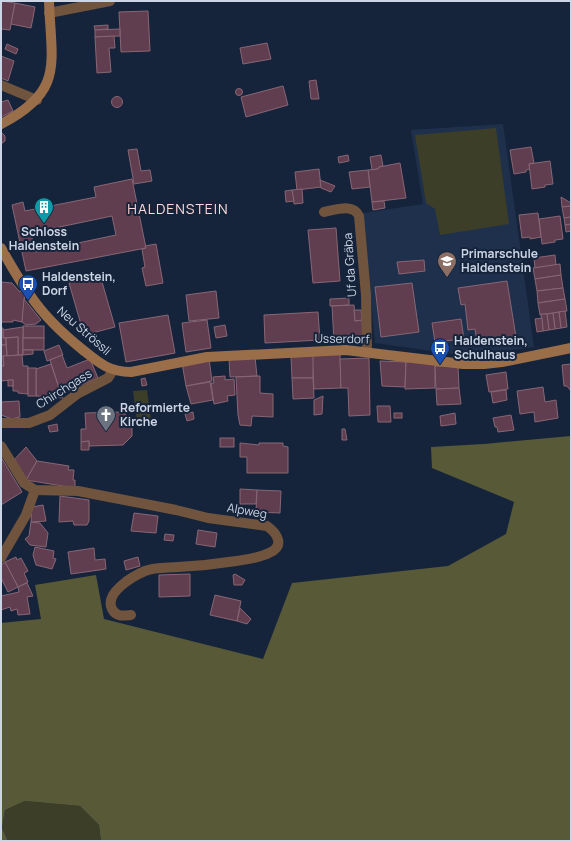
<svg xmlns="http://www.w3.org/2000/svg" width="572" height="842" viewBox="0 0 572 842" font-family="Manrope,sans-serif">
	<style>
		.built { fill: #1e304b }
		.green { fill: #3c3e28 }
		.forest { fill: #585a37 }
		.building { fill: #613e4f; stroke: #876675; fill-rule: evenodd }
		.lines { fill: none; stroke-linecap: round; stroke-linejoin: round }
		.street { stroke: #70543d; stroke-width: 10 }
		.secondary { stroke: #9b6e4a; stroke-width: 10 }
		.labels { text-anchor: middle; stroke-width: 4; stroke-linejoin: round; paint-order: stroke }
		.poi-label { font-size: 12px; font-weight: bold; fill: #ccd5e5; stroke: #16243b; text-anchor: start }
		.street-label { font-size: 12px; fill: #ccd5e5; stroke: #16243b }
		.quarter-label { font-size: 14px; letter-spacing: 1px; fill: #fdd9db; stroke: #16243b }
	</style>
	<rect width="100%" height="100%" fill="#16243b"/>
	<!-- built -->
	<polygon class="built" points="503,124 534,347 473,355 460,355 375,343 363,213 423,204 411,130"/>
	<!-- green -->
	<g class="green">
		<polygon points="496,128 509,224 440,235 435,209 426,203 415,135"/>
		<polygon points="147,390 151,421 137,422 133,391"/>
		<polygon points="25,801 80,806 99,825 101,841 8,841 2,828 5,810"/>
	</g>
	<!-- forest -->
	<polygon class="forest" points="571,436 571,841 101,841 99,825 80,806 25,801 5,810 2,828 8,841 1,841 1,623 41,619 35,585 96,575 104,619 263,659 292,583 448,566 506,534 514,502 432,468 431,447 484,444"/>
	<!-- building -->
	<g class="building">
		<polygon points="1,1 15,3 10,30 1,29"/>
		<polygon points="15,3 35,7 31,28 11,24"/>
		<polygon points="148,11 150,51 121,52 119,12"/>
		<polygon points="108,25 108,29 95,30 94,26"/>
		<polygon points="120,29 120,36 95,37 95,30"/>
		<polygon points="114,36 115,48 109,48 111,72 97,73 95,37"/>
		<polygon points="267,43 271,59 243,64 240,48"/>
		<polygon points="7,44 18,49 16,54 5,49"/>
		<polygon points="1,56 14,61 8,81 1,78"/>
		<polygon points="316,80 319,99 311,99 309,81"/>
		<polygon points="283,86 288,105 246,117 241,97"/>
		<circle cx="239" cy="92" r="3.5"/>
		<circle cx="117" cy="102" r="5.5"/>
		<polygon points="8,100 13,111 1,117 1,102"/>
		<polygon points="1,132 5,136 5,141 1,144"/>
		<polygon points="531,147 534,163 529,164 530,169 526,170 526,172 514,174 510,150"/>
		<polygon points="137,149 141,171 150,170 152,181 134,184 128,150"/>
		<polygon points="348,155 349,161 339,163 338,157"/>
		<polygon points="381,155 383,166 379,167 378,169 372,170 370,157"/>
		<polygon points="550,161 553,184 545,185 545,187 532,189 529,164"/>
		<polygon points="400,163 406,198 372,202 368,170 378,169 379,167"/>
		<polygon points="319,169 321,187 297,190 295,172"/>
		<polygon points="368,170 370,187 352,189 349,172"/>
		<path d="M 132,179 L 146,248 L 26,271 L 12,205 L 23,202 L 25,211 L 96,197 L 94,187 ZM 112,216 L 116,235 L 35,252 L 31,233 Z"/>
		<polygon points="320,180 335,186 331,192 321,188"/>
		<polygon points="302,189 303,203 294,204 292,190"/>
		<polygon points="292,190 294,201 286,202 285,191"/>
		<polygon points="561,197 571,203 571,206 562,207"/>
		<polygon points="384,201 385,208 373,210 372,202"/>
		<polygon points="571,206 571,217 564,218 562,207"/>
		<polygon points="538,213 541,237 530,239 530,237 522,238 519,215"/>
		<polygon points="560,216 563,239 555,240 555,242 542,244 539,219"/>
		<polygon points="571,217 571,224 565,225 564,218"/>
		<polygon points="571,224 571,231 566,232 565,225"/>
		<polygon points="336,228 340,281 313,283 308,230"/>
		<polygon points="156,244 163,283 146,286 142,268 145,267 142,249 146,248 145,246"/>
		<polygon points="555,255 556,265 535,268 534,258"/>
		<polygon points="424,260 425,271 399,274 397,262"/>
		<polygon points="560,264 561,275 535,279 533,268"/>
		<polygon points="100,275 115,327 84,335 69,283"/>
		<polygon points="561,275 563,288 537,291 535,279"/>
		<polygon points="507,281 516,337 477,342 475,329 468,330 465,304 461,305 458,288"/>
		<polygon points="1,282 12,283 19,291 25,293 22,322 13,320 13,322 1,322"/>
		<polygon points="412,283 419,332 381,337 375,287"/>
		<polygon points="563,288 565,299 538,303 537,291"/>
		<polygon points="216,291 219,318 189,321 186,295"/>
		<polygon points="349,298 349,305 330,306 330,299"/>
		<polygon points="24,299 41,320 36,324 26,325 22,322"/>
		<polygon points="565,299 567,311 540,315 538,303"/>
		<polygon points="354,305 355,321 362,320 363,339 334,341 332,306"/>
		<polygon points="354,310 361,310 362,320 355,321"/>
		<polygon points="565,311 567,327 561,328 559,312"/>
		<polygon points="318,312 320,340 265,343 264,315"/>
		<polygon points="559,312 561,328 555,329 553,313"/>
		<polygon points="553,313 555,329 549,330 547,314"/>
		<polygon points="541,314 547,314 549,330 543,331"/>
		<polygon points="168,315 175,353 126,362 119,323"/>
		<polygon points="542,318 543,331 537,332 535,319"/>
		<polygon points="461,319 464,339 435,342 432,323"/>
		<polygon points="207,320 211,348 186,352 182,323"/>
		<polygon points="225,325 227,336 216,338 214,327"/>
		<rect x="23" y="326" width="21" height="12"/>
		<polygon points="23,327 23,355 18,355 18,337 3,338 3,330"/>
		<polygon points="1,328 3,328 3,338 6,338 6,345 1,345"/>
		<polygon points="18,337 18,355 7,356 6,338"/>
		<rect x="23" y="338" width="21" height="12"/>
		<polygon points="1,345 6,345 7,356 3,356 4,366 1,366"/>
		<polygon points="59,345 63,355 47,361 44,351"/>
		<polygon points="23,350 33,350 33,354 23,355"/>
		<polygon points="340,353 341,388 314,389 312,354"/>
		<polygon points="22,355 23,366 28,366 28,394 18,393 18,391 13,391 13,380 1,381 1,366 4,366 3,356"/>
		<polygon points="62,355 67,368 90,359 98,378 61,394 50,360"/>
		<polygon points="313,356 313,378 292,378 291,357"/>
		<polygon points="255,357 257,376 230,377 229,358"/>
		<polygon points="369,358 370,415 349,416 348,388 341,388 340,359"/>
		<polygon points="209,359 212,381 186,386 182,363"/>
		<polygon points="380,361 406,362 405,387 382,386"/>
		<polygon points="435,361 435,388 405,389 406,362"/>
		<polygon points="51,364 61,394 63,398 36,396 36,369"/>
		<polygon points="571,364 571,391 567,386 564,386 562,365"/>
		<polygon points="435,366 458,366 459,388 436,389"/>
		<rect x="28" y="368" width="8" height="28"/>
		<polygon points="506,372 508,389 489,392 486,375"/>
		<polygon points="225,376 225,380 234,379 235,395 227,396 228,401 214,404 211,383 214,383 213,377"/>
		<polygon points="260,376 260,393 273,394 273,417 252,416 251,426 240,425 238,415 236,377"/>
		<polygon points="145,378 147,385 142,386 141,379"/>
		<polygon points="292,378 313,378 314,398 293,399"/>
		<rect x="8" y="380" width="5" height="6"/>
		<polygon points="210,382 213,400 191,404 186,386"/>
		<polygon points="543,387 545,402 556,400 558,418 535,422 534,412 520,414 517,391"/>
		<polygon points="459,388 461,404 437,405 436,389"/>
		<polygon points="506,390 507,400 493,403 491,392"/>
		<polygon points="323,396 322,414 314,415 314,400"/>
		<polygon points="19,401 20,417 12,419 1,415 1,402"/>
		<polygon points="377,406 390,406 391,422 378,422"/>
		<polygon points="123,412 132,422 132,436 123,445 89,446 89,441 81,442 81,429 86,429 85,413"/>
		<polygon points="193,412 194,419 187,421 185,414"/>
		<rect x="394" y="413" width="8" height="5"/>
		<polygon points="455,413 456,424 441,426 440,416"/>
		<polygon points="511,415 514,430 498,432 497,427 495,427 493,418"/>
		<polygon points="57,424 58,431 50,432 48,426"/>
		<polygon points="342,429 345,429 347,440 342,440"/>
		<rect x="220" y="438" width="14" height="9"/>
		<polygon points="89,441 89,450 81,450 81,442"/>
		<polygon points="240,443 259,445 259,443 283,443 283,446 288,447 288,473 247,473 247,457 240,457"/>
		<polygon points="26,447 37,461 26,480 14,460"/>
		<polygon points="1,457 22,492 1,505"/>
		<polygon points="37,461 69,466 68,470 74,470 73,480 75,480 75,488 26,480"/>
		<polygon points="240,489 257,490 256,504 240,504"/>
		<polygon points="257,490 281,491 280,513 256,512"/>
		<polygon points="60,496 89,500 89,521 87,525 74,525 73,521 59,522"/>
		<polygon points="43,505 46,521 31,522 32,507"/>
		<polygon points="134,513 158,516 156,533 131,531"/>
		<polygon points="31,522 40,523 48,533 46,547 30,545 25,539 29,536"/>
		<polygon points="198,530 217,533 215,547 196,544"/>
		<polygon points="165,534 174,535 173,541 164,540"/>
		<polygon points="35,547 54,551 53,558 56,559 52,569 36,565 33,555"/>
		<polygon points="94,548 95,560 105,559 106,569 71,574 68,552"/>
		<polygon points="16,557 17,560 21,558 28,571 24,573 28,582 18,587 5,562"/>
		<polygon points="138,557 140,566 126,570 124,561"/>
		<polygon points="5,562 18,587 8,592 1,578 1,565"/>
		<polygon points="190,574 190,596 159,597 159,575"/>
		<polygon points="235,574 245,580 242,585 234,585 233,575"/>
		<polygon points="27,583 33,596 27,597 30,614 18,615 17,609 11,611 10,607 1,610 1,596 19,592 18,587"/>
		<polygon points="215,595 241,601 237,621 210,615"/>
		<polygon points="240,608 251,619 247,624 237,621"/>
	</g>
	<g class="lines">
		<!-- street -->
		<g class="street">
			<polyline points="49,13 110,1"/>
			<polyline points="1,85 37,100"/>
			<path d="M 324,212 C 335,210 353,203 359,216 L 366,295 L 367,352"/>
			<polyline points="1,423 29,423 50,415 77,394 108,378 113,370"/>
			<path d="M 1,446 L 24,483 L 35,490 L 78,491 L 176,510 L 208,518 L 267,526 C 278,534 285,546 269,553 C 259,558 247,559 236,561 C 217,564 198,566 178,567 C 168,568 155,567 145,571 C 133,576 104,593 112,609 C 116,617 123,616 131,615"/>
			<polyline points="1,558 26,515 35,490"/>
		</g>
		<!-- secondary -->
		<g class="secondary">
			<path d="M 1,124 C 65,91 51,63 49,1"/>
			<path d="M 1,248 C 10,264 19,280 30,295 C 44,316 63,334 83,350 C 99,363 109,372 131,372 L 207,357 L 346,350 L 463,364 L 484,364 L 502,362 L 571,348"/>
		</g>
	</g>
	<!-- icons -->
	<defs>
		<g id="building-pin" transform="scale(1)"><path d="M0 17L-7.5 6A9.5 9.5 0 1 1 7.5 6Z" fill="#0f9aa8" stroke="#16243b"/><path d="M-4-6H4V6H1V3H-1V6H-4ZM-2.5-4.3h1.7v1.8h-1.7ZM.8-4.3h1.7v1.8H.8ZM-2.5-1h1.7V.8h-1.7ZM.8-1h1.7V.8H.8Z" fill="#fff"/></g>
		<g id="school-pin" transform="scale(1)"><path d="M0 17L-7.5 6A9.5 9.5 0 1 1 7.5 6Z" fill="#8d6e63" stroke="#16243b"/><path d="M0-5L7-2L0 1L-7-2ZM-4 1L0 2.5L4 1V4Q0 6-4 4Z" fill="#fff"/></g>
		<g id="bus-pin" transform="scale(1)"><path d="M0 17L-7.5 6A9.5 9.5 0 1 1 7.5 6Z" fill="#1a4fb4" stroke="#16243b"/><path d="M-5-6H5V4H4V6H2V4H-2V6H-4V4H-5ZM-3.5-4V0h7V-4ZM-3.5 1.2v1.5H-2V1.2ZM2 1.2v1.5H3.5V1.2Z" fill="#fff"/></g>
		<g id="church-pin" transform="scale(1)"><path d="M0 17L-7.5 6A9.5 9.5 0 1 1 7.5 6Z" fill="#6b7280" stroke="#16243b"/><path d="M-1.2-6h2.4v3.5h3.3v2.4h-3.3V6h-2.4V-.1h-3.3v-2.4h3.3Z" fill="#fff"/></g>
	</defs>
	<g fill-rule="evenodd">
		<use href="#building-pin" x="44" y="207"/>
		<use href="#school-pin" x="447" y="261"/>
		<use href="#bus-pin" x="28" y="284"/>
		<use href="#bus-pin" x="440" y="348"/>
		<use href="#church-pin" x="106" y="415"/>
	</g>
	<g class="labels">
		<!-- poi labels -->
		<g class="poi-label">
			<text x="44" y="236" text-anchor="middle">Schloss<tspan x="44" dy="14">Haldenstein</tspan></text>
			<text x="461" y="258">Primarschule<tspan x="461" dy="14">Haldenstein</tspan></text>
			<text x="42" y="281">Haldenstein,<tspan x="42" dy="14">Dorf</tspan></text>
			<text x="454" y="345">Haldenstein,<tspan x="454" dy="14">Schulhaus</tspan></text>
			<text x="120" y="412">Reformierte<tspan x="120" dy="14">Kirche</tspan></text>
		</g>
		<!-- street labels -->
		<g class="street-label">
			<text transform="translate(350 265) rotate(-94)" y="4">Uf da Gräba</text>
			<text transform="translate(84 331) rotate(41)" y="4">Neu Strössli</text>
			<text transform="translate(342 339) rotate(1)" y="4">Usserdorf</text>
			<text transform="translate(64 389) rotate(-32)" y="4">Chirchgass</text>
			<text transform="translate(247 511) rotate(10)" y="4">Alpweg</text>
		</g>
		<!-- quarter labels -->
		<g class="quarter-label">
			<text x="178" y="214">HALDENSTEIN</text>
		</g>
	</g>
	<!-- border -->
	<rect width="572" height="842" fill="none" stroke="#ccd5e5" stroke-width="4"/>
</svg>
